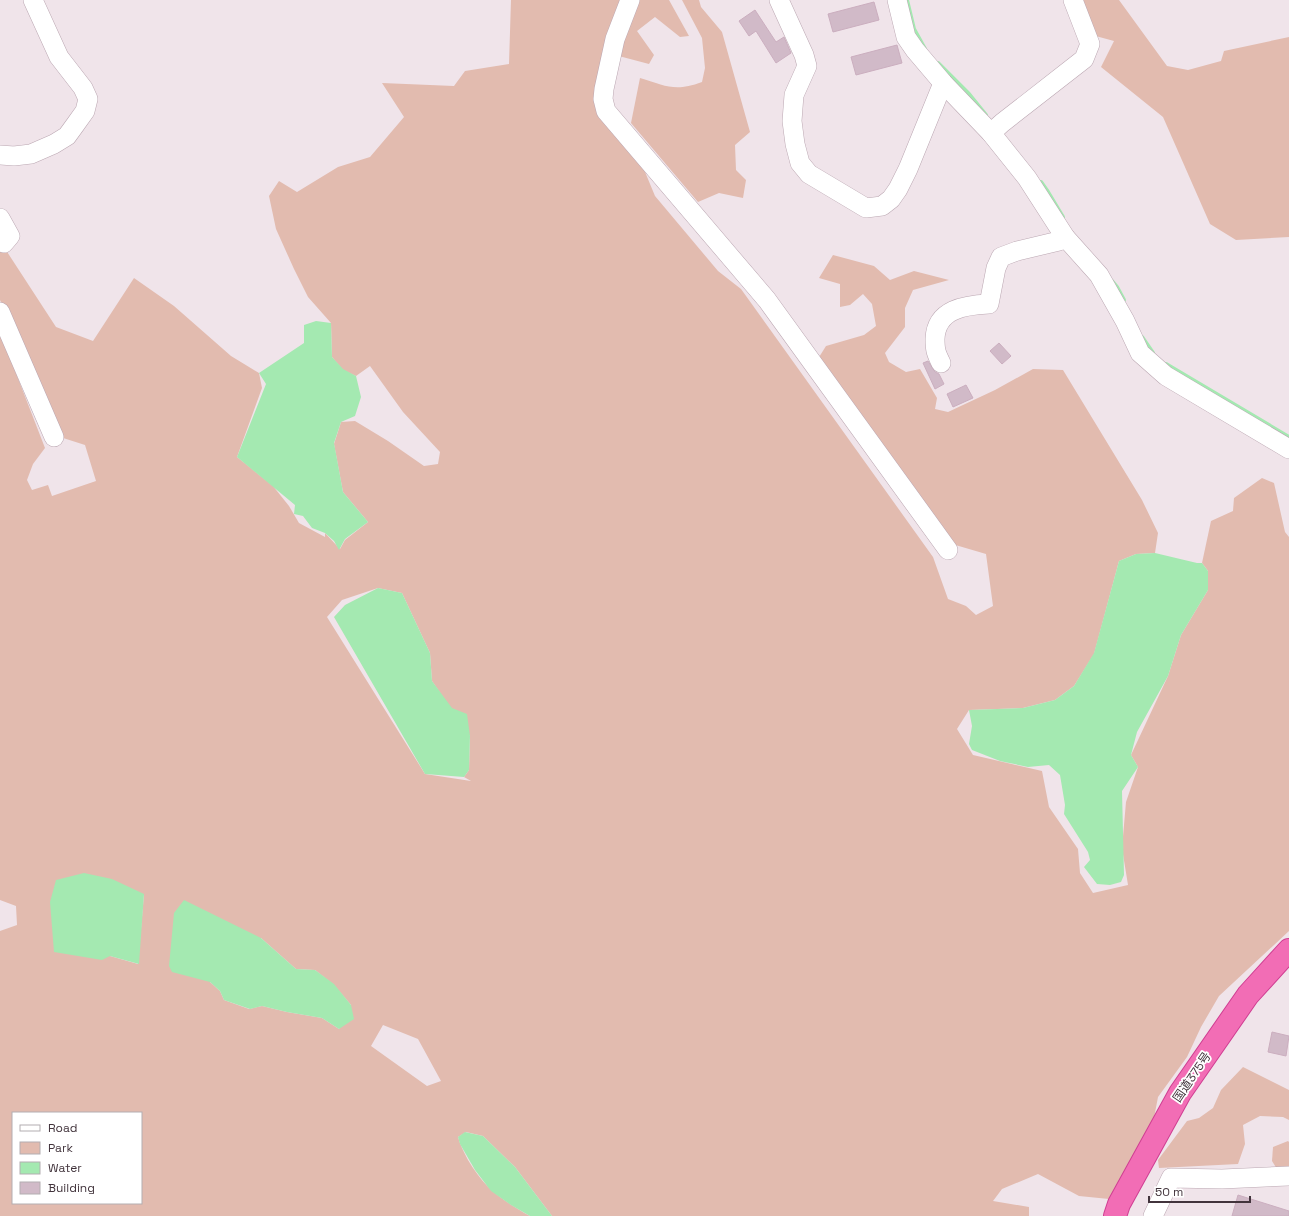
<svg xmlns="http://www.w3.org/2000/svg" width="1289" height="1216" viewBox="0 0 1289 1216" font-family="'Space Grotesk','Noto Sans JP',sans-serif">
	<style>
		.green { fill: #e2bbaf; fill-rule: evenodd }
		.water { fill: #a4e9b1 }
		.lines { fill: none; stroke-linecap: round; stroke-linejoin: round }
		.stream { stroke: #a4e9b1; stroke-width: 4 }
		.building { fill: #d1bac8; stroke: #cbaebf }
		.minor-casing { stroke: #bba7b2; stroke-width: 20 }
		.highway-casing { stroke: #cf3e92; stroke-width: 24 }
		.minor { stroke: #fff; stroke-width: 19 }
		.highway { stroke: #f26db5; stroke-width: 22 }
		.labels { text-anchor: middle; stroke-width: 3.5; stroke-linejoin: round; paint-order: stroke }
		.street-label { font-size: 12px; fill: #42343c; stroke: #fff }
	</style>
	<rect width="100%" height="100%" fill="#f0e4ea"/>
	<!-- green -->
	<g class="green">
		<path d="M 511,0 L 624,0 L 598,95 L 638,155 L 655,196 L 718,271 L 741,289 L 933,557 L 948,599 L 966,606 L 976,615 L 993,606 L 986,554 L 952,544 L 816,362 L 826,346 L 864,335 L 876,326 L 872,304 L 863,294 L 850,305 L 840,307 L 840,284 L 819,278 L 833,255 L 874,266 L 890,280 L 914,271 L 949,280 L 913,290 L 905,308 L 905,327 L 885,353 L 889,362 L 906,372 L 920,369 L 937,398 L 935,409 L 948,412 L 995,390 L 1033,369 L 1063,370 L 1142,500 L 1158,533 L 1155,553 L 1136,554 L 1119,561 L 1094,654 L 1074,686 L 1055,700 L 1023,708 L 969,710 L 957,729 L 973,755 L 1042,771 L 1049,807 L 1078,849 L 1080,873 L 1093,893 L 1128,885 L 1122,848 L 1126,802 L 1138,767 L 1131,755 L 1168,676 L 1181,635 L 1208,590 L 1208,571 L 1202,563 L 1211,521 L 1233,511 L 1234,498 L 1262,478 L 1274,483 L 1285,532 L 1289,537 L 1289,931 L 1219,996 L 1201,1027 L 1187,1057 L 1158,1097 L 1154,1118 L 1109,1199 L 1079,1196 L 1038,1174 L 1002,1189 L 993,1201 L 1029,1207 L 1029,1216 L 552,1216 L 515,1167 L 483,1136 L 466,1132 L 458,1137 C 460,1145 464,1152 468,1160 C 485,1189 502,1200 530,1216 L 0,1216 L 0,931 L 17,925 L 16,906 L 0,900 L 0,332 L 45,448 L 33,464 L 27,480 L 32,490 L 48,485 L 52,496 L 96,481 L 85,445 L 60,437 L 0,300 L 0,241 L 56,327 L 93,341 L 134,278 L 174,306 L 231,356 L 259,373 L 262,388 L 237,457 L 273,486 L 289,506 L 299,523 L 325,537 L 325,533 L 340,549 L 345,540 L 368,522 L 343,492 L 334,444 L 341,422 L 355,421 L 388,441 L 424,466 L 438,464 L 440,452 L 403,412 L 370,366 L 356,376 L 343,370 L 332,357 L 331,323 L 308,297 L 294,269 L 276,229 L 269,196 L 279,181 L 297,192 L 338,167 L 370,157 L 404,117 L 382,83 L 454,86 L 465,71 L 509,64 ZM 378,588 L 402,593 L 430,653 L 432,681 L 470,736 L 469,770 L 464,777 L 471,781 L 425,774 L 327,617 L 342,600 ZM 144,894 L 138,964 L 110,956 ZM 261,938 L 296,969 L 315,970 L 334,985 L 351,1005 L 339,1029 L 322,1018 L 287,1012 L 262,1006 L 249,1009 L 224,1000 L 220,991 L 210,982 ZM 383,1025 L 418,1039 L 441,1081 L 427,1086 L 371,1046 ZM 13,1113 L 141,1113 L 141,1203 L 13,1203 Z"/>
		<polygon points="633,0 669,0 689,36 680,37 655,17 637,31 654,55 649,64 615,55"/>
		<path d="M 682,0 L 699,0 L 701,7 L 722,32 L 750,132 L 735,145 L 736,170 L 746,180 L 743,198 L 719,193 L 698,202 L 631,123 L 640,78 C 666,86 675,92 702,82 L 705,68 L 702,38 Z"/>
		<polygon points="1081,0 1119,0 1167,66 1188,70 1221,61 1224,51 1289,37 1289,237 1236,240 1210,224 1163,117 1101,67 1114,41 1092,35"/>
		<polygon points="1243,1067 1289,1090 1289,1120 1283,1117 1260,1116 1243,1125 1245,1144 1238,1164 1159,1168 1158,1160 1187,1121 1199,1118 1213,1108 1221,1090"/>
		<polygon points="1288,1141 1289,1142 1289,1168 1277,1169 1272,1161 1273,1147"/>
	</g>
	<!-- water -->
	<g class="water">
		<polygon points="316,321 331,323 332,357 343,369 356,376 361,397 355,416 341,422 334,443 343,492 368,522 345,539 339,550 334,541 325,533 312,528 303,516 294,514 295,505 237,457 266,384 259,373 304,343 304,325"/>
		<polygon points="1155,553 1197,563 1202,563 1208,571 1208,590 1181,635 1168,676 1137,732 1131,755 1138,767 1122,791 1124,875 1121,882 1110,885 1097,884 1084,867 1090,860 1088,852 1064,814 1065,805 1060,775 1049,765 1028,767 1000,761 972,750 969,744 972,726 969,710 1023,708 1055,700 1074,686 1094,653 1119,561 1136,554"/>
		<polygon points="378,588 402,593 430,653 432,681 452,708 467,714 470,736 469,770 464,777 425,774 334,617 345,605"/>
		<polygon points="84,873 112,879 144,894 139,964 110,956 102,960 54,952 50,902 56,880"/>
		<polygon points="184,900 261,938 296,969 315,970 334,984 351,1005 354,1019 339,1029 322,1018 287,1012 262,1006 250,1009 224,1000 220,991 210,982 172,972 169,966 174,913"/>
		<polygon points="465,1132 483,1136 515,1167 552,1216 530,1216 511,1205 491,1191 475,1170 460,1144 458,1137"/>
	</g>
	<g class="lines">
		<!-- stream -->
		<g class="stream">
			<polyline points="907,0 914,29 925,49"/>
			<polyline points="938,63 969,94 986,115"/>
			<polyline points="1041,182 1048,192 1063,217"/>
			<polyline points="1112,281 1117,287 1124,300"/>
			<polyline points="1142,337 1153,353"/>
			<polyline points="1166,364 1289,437"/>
		</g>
	</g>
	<!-- building -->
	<g class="building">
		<polygon points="874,2 879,20 833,32 828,14"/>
		<polygon points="755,10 776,42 784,37 791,53 776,63 756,31 749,36 739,21"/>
		<polygon points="897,45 902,63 856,75 851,57"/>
		<polygon points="999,343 1011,356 1002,364 990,351"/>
		<polygon points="928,361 935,372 939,374 944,384 935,389 923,363"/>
		<polygon points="966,385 973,398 953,407 947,394"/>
		<polygon points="1272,1032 1289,1036 1286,1056 1268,1052"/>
		<polygon points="1238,1195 1289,1211 1289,1216 1232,1216"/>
	</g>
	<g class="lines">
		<!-- minor casing -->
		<g class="minor-casing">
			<g id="minor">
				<polyline points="630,0 615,39 604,89 603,99 606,111 767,300 948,550"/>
				<polyline points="779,0 804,55 807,66 794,95 792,121 795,144 800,163 809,174 866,208 882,206 891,199 898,189 908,169 943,83"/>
				<polyline points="897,0 906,37 915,50 943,83 991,133 1027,178 1065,237 1099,275 1125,321 1140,353 1166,376 1289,449"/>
				<polyline points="991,133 1002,123 1084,59 1090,44 1073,0"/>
				<polyline points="0,155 14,156 31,154 54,144 67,136 75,125 85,111 88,99 83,88 59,57 33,0"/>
				<polyline points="0,218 10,236 4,243 0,242"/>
				<polyline points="0,312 54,437"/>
				<path d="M 941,363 C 936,353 935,350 935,339 C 936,309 965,305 989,304 L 996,268 L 1001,257 L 1017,251 L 1059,241 L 1065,237"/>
				<polyline points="1153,1216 1171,1178 1222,1179 1289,1176"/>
			</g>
		</g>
		<!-- highway casing -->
		<g class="highway-casing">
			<polyline id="highway" points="1115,1216 1119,1204 1180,1093 1248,995 1289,950"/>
		</g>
		<!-- minor -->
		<use href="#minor" class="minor"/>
		<!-- highway -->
		<use href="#highway" class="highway"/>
	</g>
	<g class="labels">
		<!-- street labels -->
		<g class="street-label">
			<text transform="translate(1192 1077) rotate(-56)" y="4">国道375号</text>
		</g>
	</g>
	<!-- legend -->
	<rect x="12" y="1112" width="130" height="92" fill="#ffffff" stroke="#b3aeb1"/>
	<rect x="20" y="1125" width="20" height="6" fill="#ffffff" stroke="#b3aeb1"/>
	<text x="48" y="1132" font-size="12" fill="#42343c">Road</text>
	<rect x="20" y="1142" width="20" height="12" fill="#e2bbaf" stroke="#b3aeb1"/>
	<text x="48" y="1152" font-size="12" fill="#42343c">Park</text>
	<rect x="20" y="1162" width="20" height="12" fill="#a4e9b1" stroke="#b3aeb1"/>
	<text x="48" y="1172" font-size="12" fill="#42343c">Water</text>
	<rect x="20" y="1182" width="20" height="12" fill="#d1bac8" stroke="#b3aeb1"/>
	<text x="48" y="1192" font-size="12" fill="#42343c">Building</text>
	<!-- scale -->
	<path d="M1149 1196v6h101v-6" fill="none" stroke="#42343c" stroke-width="2"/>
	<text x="1155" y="1196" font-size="12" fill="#42343c" stroke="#ffffff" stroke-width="3" paint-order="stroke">50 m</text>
</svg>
